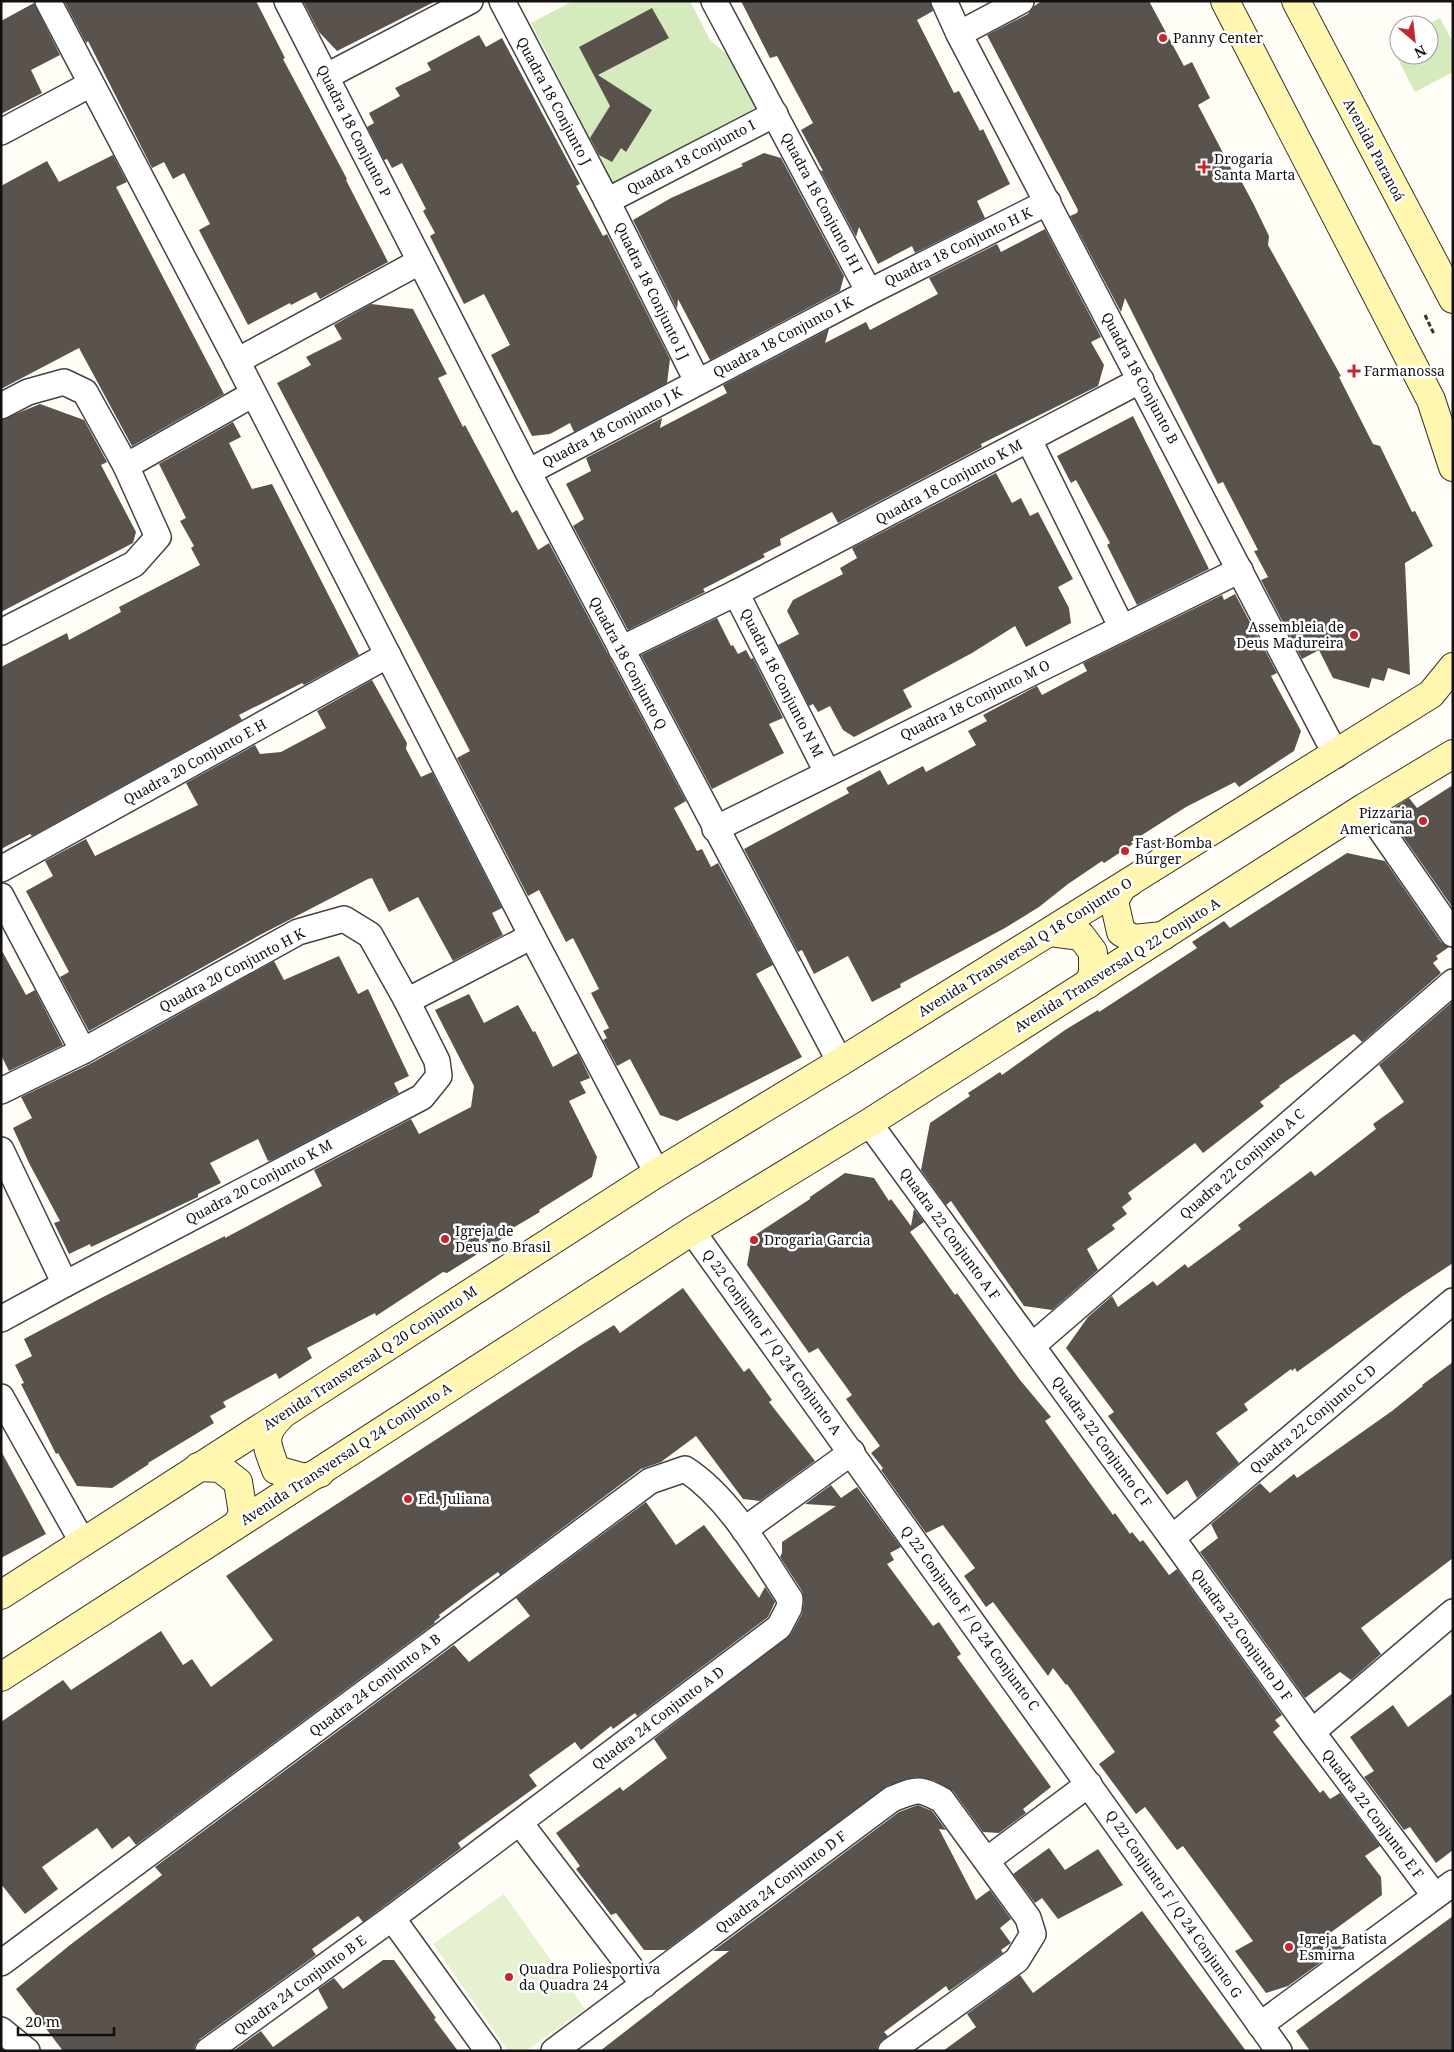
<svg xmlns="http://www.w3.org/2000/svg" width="1454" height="2052" viewBox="0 0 1454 2052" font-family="'Noto Serif',serif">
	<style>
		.green { fill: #d5ebbd }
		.pitch { fill: #e6f2cf }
		.building { fill: #5a524d }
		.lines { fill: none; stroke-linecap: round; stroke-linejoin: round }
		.street-casing { stroke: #444; stroke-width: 28 }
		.secondary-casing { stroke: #333; stroke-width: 30 }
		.path { stroke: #333; stroke-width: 3; stroke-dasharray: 5 2.5; stroke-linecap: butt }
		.street { stroke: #fff; stroke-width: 25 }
		.secondary { stroke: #fff6b0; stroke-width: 28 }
		.poi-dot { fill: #c4262e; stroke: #fff; stroke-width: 2 }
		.labels { text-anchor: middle; stroke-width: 5; stroke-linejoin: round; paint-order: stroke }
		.poi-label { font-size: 14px; fill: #111; stroke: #fff; text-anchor: start }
		.street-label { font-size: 14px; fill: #111; stroke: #fff }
	</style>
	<rect width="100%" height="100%" fill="#fffdf5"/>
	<!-- green -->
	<g class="green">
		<polygon points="573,1 690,1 710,40 735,61 762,113 615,188 531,23"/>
		<polygon points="1440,18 1453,43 1453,72 1415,92 1390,44 1399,39 1399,55 1429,55 1429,25 1426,25"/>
	</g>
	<!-- pitch -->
	<polygon class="pitch" points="504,1894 585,2009 526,2051 508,2051 433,1944"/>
	<!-- building -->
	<g class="building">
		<polygon points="64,1 256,1 285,58 283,59 347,179 346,180 388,262 320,299 316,292 291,305 290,303 248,325 199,230 210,224 184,173 173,179 164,162 152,168 88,41 86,43"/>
		<polygon points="303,1 436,1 337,51 319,32"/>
		<polygon points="741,1 930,1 933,11 917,20 954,93 959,91 980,131 983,129 1010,184 977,201 985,218 915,253 912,246 878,264 859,227 856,237 820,170 823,171 801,130 813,123 777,56 770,58"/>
		<polygon points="1042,1 1149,1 1184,66 1192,62 1210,98 1198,105 1233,172 1236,171 1254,205 1269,236 1268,245 1341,376 1339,377 1373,444 1380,446 1412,512 1415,511 1433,546 1405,563 1410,675 1388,668 1384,681 1372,678 1369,688 1333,678 1319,650 1302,659 1261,580 1268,577 1254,551 1258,550 1223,482 1218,484 1125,298 1121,312 1070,216 1077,213 1078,210 987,35 1028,14 1034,6"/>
		<polygon points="34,3 60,55 31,70 42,93 1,114 1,21"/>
		<polygon points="652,8 669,38 598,75 652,110 626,152 621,148 612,162 599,155 590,138 610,106 579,47"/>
		<polygon points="479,35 486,47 502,38 580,184 576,186 603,236 607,234 670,359 667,383 574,432 570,423 550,434 532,436 491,355 510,345 484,294 464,304 430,236 435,233 423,211 426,209 402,163 392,168 387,159 384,160 367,127 374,123 369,113 400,96 395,88 431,70 427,63"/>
		<polygon points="764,153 781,158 844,276 840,291 710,360 678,299 677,309 633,220 671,198 743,166 741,164"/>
		<polygon points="113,155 127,182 116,187 224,394 132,446 79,348 1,389 1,186 47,161 59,182"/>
		<polygon points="1045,229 1101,337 1091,342 1104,365 1098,386 981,444 982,447 838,523 832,512 780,539 781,545 763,554 765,557 703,589 705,592 628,630 573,526 584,519 566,484 591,471 586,458 662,418 660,428 727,393 723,385 829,329 825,343 866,322 870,330 938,294 929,278 997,244 1001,252"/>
		<polygon points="371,304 413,309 447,374 438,378 463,427 465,425 512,513 517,510 538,550 549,543 686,801 674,808 697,851 702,849 711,867 718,863 773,965 756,974 802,1057 677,1121 660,1115 630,1059 617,1066 603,1040 607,1038 603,1031 609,1028 591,993 599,989 573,938 566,942 539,890 528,896 457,758 470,751 277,383 311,365 306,357 342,339 334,325"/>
		<polygon points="40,404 84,420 107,462 101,465 136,532 133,543 1,612 1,420"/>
		<polygon points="1133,416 1209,569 1137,605 1107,545 1110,543 1076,480 1071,483 1057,456"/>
		<polygon points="233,422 241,437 229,443 252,489 272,484 359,655 304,685 302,683 239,715 242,720 32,836 30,834 1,849 1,667 67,633 69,640 121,612 119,607 200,565 191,548 194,546 180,521 186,518 159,464"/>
		<polygon points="996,473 1012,503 1021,498 1030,516 1038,512 1073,579 1058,587 1069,608 1071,623 1026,647 1015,626 972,653 903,690 912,707 854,737 843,730 830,706 818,712 813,704 809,706 778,645 799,634 787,611 793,600 843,574 840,568 857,558 852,548"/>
		<polygon points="1235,594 1277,673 1271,676 1301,731 1294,751 1239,787 1235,782 1186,807 1131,842 1133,844 1104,863 1102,861 1068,884 1039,907 1005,928 900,984 901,987 872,1002 848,956 814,974 802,950 798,952 744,849 849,793 846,788 880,770 888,785 923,766 926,772 976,745 968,731 987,721 983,715 1037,686 1042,695 1087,671 1083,663 1222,595 1224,600"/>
		<polygon points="717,618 731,646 733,645 738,654 746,650 751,659 753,658 783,718 769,724 784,753 712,789 641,655"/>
		<polygon points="372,680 407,743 406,749 421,777 432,772 502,908 492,913 503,935 453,961 418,897 389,912 372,878 368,879 260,935 89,1031 60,977 69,972 26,891 53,876 45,861 86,839 95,856 198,805 186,783 255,745 260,754 281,752 326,728 317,711"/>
		<polygon points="1453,785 1453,908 1390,818 1395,807 1409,798 1417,808"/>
		<polygon points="1347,853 1385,861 1441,942 1449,947 1436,956 1438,959 1433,963 1441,973 1362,1042 1354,1034 1279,1086 1280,1087 1260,1102 1264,1106 1203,1153 1195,1143 1128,1193 1132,1199 1122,1207 1127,1214 1112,1225 1115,1229 1087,1249 1098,1270 1052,1310 1024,1306 951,1201 946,1205 921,1170 930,1123 970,1096 968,1093 1000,1072 1002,1075 1065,1030 1098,1010 1099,1012 1197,948 1192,942 1224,921 1230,928"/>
		<polygon points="1,949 26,995 35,990 63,1045 9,1071 1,1055"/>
		<polygon points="339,956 358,994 368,989 409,1076 394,1083 399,1093 272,1160 268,1161 258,1139 210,1163 221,1183 198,1194 198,1197 91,1247 90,1244 69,1254 54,1223 60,1221 29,1163 13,1128 32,1118 21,1097 90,1064 274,961 284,980"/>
		<polygon points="469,994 484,1023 518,1005 533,1032 535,1031 553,1067 578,1053 590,1078 580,1082 586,1093 569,1101 597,1157 592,1177 539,1210 540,1212 506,1232 508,1235 471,1258 447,1273 443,1272 376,1316 375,1313 307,1348 312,1358 279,1379 276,1373 223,1402 226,1407 210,1416 214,1423 148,1463 149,1464 112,1488 77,1486 58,1453 56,1454 21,1384 24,1383 15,1365 32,1356 24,1339 105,1296 225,1236 225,1238 322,1186 314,1170 411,1119 419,1134 471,1107 474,1086 435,1010"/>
		<polygon points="1453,1001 1453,1263 1403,1296 1297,1372 1295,1368 1292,1371 1291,1369 1244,1404 1248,1410 1216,1433 1239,1463 1197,1498 1187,1480 1167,1495 1108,1416 1114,1412 1066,1348 1088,1317 1112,1296 1118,1307 1153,1281 1157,1286 1185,1264 1188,1268 1241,1229 1238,1225 1311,1171 1315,1176 1376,1129 1373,1124 1404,1102 1379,1065"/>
		<polygon points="845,1173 874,1178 889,1201 891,1199 911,1226 914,1209 924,1222 910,1232 955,1295 957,1293 1020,1380 1051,1417 1045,1421 1113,1515 1115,1513 1130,1534 1132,1532 1140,1542 1143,1540 1169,1575 1177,1569 1282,1715 1275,1720 1280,1726 1273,1732 1320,1793 1323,1790 1330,1799 1340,1793 1380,1846 1365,1856 1381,1877 1382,1895 1330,1933 1342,1947 1288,1986 1266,1993 1235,1951 1253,1941 1183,1846 1177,1850 1145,1807 1136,1814 1122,1795 1099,1764 1115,1752 1067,1684 1066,1685 1053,1668 1048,1676 993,1602 986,1607 964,1576 975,1568 943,1525 926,1533 881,1470 883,1468 871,1453 880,1446 846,1399 852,1395 818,1348 809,1353 747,1265 752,1237 810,1199 810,1197"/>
		<polygon points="683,1288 744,1372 749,1368 772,1400 769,1402 815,1461 760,1501 743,1499 696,1436 661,1462 641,1469 500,1575 498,1572 474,1589 439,1615 440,1617 434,1622 435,1623 136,1845 129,1836 112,1849 97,1828 42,1867 58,1889 25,1914 1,1884 1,1722 63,1680 71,1690 161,1631 183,1665 192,1659 211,1687 273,1640 226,1576 583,1344 614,1325 620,1333"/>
		<polygon points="1453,1362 1453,1558 1361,1628 1381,1654 1351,1680 1340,1672 1305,1698 1200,1552 1218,1538 1211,1524 1260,1483 1270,1493 1294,1474 1297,1478 1392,1411 1423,1386 1422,1385"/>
		<polygon points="1,1451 46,1534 1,1558"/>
		<polygon points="831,1485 841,1498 857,1487 901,1547 890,1553 894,1560 887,1564 933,1626 939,1622 961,1654 957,1657 1051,1787 1023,1809 1026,1813 999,1833 983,1832 953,1791 933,1780 916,1777 887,1786 666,1950 644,1950 616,1913 611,1915 576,1869 580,1866 556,1833 620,1787 623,1791 667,1758 654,1739 791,1634 802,1614 804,1600 802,1591 780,1557 782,1553 782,1542 836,1506 805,1504"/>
		<polygon points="646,1502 676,1545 704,1525 759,1598 765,1587 775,1602 768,1617 637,1716 635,1713 613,1729 611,1726 581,1750 575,1742 529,1775 537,1786 458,1843 461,1848 363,1922 358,1916 312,1949 316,1955 200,2039 195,2045 194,2051 63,2051 16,1989 70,1945 162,1875 155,1867 454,1645 469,1662 530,1616 516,1598"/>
		<polygon points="1453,1693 1453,1850 1436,1863 1410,1827 1404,1830 1364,1777 1374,1771 1350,1737 1393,1705 1408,1727"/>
		<polygon points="918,1805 932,1811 946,1830 939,1829 976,1900 990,1890 1011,1919 1000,1928 1011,1943 1001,1950 1003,1953 949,1991 946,1986 884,2032 888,2036 878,2045 877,2051 600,2051 729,1951 713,1951 899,1812"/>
		<polygon points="1049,1848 1065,1870 1098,1849 1123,1885 1058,1919 1042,1898 1035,1903 1013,1874"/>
		<polygon points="1142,1911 1246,2051 943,2051 976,2027 967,2014 1020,1975 1033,1993"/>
		<polygon points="1453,1916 1453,2051 1310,2051 1296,2031"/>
		<polygon points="383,1960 394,1960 436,2018 434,2019 458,2051 233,2051 261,2031 273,2047 328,2008 318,1989 334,1978 343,1989"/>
	</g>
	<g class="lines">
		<!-- street casing -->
		<g class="street-casing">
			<g id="street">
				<polyline points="48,1 237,361 532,936 657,1173"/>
				<polyline points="287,1 528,472 840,1062"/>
				<polyline points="502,1 607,201 697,381"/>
				<polyline points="714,1 869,292"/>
				<polyline points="944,1 959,34 1336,755"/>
				<polyline points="959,34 1021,1"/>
				<polyline points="327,76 470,1"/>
				<polyline points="1,132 91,84"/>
				<polyline points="607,201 775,114"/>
				<polyline points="237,361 419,262"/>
				<polyline points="1,406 28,392 64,382 85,392 126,466 158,537 134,564 1,632"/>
				<polyline points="1029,440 1122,628"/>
				<polyline points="126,466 253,394"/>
				<polyline points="528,472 869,292 1048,202"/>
				<polyline points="736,593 827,772"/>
				<polyline points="621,649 736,593 1141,380"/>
				<polyline points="1365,807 1453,934"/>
				<polyline points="715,829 1240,570"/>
				<polyline points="1,869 388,655"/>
				<polyline points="1,896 83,1051"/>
				<polyline points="407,1001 532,936"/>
				<polyline points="1,1091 83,1051 298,932 344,919 370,935 407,1001 437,1061 439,1076 422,1097 65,1284 1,1319"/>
				<polyline points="869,1123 1172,1538 1312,1732 1435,1896"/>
				<polyline points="1,1150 65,1284"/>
				<polyline points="692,1231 1279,2051"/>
				<polyline points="1032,1346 1453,982"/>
				<polyline points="1,1397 83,1543"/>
				<polyline points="744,1530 852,1452"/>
				<polyline points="1172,1538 1453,1301"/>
				<polyline points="1312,1732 1453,1612"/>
				<polyline points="520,1823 644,1985"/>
				<polyline points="987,1860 1089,1784"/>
				<polyline points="392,1918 488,2051"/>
				<path d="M 1,1963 L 650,1481 L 685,1469 C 730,1498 761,1555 790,1599 L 789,1608 L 779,1627 L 392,1918 L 208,2051"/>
				<polyline points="1260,2025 1453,1883"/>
				<polyline points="1,2030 27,2051"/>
				<path d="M 554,2051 L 892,1799 C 918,1789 917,1787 942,1800 L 1028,1918 L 1033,1934 L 1017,1960 L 891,2051"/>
			</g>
		</g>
		<!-- secondary casing -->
		<g class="secondary-casing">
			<g id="secondary">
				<polyline points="1225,1 1431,400 1453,467"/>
				<polyline points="1296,1 1453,299"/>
				<polyline points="1130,882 1122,887 1114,901 1121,932 1133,939 1163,936"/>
				<polyline points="1050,932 1081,936 1093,952 1093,974 1088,984"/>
				<path d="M 281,1416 C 260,1436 267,1445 276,1470 L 305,1478 L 320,1473"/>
				<polyline points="198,1467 220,1468 238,1482 243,1513 238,1523"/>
				<polyline points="1,1595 657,1173 840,1062 1431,694 1453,667"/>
				<polyline points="1,1677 692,1231 869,1123 1365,807 1453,754"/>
			</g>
		</g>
		<!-- path -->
		<polyline class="path" points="1425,315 1434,334"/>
		<!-- street -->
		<use href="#street" class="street"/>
		<!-- secondary -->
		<use href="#secondary" class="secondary"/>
	</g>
	<!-- markers -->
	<g class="poi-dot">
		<circle cx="1163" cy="38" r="5"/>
		<path d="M1201.5 159.5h5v5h5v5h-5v5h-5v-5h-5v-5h5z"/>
		<path d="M1351.5 363.5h5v5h5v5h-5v5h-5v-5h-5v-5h5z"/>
		<circle cx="1354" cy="635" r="5"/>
		<circle cx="1423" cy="821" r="5"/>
		<circle cx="1125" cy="851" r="5"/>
		<circle cx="445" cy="1239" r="5"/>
		<circle cx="754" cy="1240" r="5"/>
		<circle cx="408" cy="1499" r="5"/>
		<circle cx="1289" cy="1947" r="5"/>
		<circle cx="509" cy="1977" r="5"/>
	</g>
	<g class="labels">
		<!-- poi labels -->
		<g class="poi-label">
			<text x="1173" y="43">Panny Center</text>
			<text x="1214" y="164">Drogaria<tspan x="1214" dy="16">Santa Marta</tspan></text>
			<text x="1364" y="376">Farmanossa</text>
			<text x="1344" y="632" text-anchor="end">Assembleia de<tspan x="1344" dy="16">Deus Madureira</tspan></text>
			<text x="1413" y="818" text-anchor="end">Pizzaria<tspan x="1413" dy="16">Americana</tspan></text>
			<text x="1135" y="848">Fast Bomba<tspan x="1135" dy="16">Burger</tspan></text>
			<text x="455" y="1236">Igreja de<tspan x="455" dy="16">Deus no Brasil</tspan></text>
			<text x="764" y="1245">Drogaria Garcia</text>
			<text x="418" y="1504">Ed. Juliana</text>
			<text x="1299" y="1944">Igreja Batista<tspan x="1299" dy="16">Esmirna</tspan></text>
			<text x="519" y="1974">Quadra Poliesportiva<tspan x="519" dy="16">da Quadra 24</tspan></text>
		</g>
		<!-- street labels -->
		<g class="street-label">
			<text transform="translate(554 101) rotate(62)" y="5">Quadra 18 Conjunto J</text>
			<text transform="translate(354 131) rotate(63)" y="5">Quadra 18 Conjunto P</text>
			<text transform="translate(1374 150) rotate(62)" y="5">Avenida Paranoá</text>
			<text transform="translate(691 157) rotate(-28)" y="5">Quadra 18 Conjunto I</text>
			<text transform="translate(822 203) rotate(62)" y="5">Quadra 18 Conjunto H I</text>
			<text transform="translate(958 247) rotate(-26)" y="5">Quadra 18 Conjunto H K</text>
			<text transform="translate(652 291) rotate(64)" y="5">Quadra 18 Conjunto I J</text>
			<text transform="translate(783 337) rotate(-28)" y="5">Quadra 18 Conjunto I K</text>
			<text transform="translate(1140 378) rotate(62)" y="5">Quadra 18 Conjunto B</text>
			<text transform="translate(612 427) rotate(-28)" y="5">Quadra 18 Conjunto J K</text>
			<text transform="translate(949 482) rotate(-28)" y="5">Quadra 18 Conjunto K M</text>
			<text transform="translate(628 663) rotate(62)" y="5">Quadra 18 Conjunto Q</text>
			<text transform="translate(782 683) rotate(63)" y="5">Quadra 18 Conjunto N M</text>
			<text transform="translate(975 700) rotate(-26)" y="5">Quadra 18 Conjunto M O</text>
			<text transform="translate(195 762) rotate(-29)" y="5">Quadra 20 Conjunto E H</text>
			<text transform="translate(1025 947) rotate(-32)" y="5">Avenida Transversal Q 18 Conjunto O</text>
			<text transform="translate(1117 965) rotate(-32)" y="5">Avenida Transversal Q 22 Conjuto A</text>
			<text transform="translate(232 970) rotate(-28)" y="5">Quadra 20 Conjunto H K</text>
			<text transform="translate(1242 1164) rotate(-41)" y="5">Quadra 22 Conjunto A C</text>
			<text transform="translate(259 1182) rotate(-28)" y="5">Quadra 20 Conjunto K M</text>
			<text transform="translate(950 1234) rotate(54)" y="5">Quadra 22 Conjunto A F</text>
			<text transform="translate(772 1342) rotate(54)" y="5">Q 22 Conjunto F / Q 24 Conjunto A</text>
			<text transform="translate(370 1358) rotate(-33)" y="5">Avenida Transversal Q 20 Conjunto M</text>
			<text transform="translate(1313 1419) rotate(-40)" y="5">Quadra 22 Conjunto C D</text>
			<text transform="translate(1102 1442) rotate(54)" y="5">Quadra 22 Conjunto C F</text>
			<text transform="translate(346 1454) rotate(-33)" y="5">Avenida Transversal Q 24 Conjunto A</text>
			<text transform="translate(970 1618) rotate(54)" y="5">Q 22 Conjunto F / Q 24 Conjunto C</text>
			<text transform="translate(1242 1635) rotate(54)" y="5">Quadra 22 Conjunto D F</text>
			<text transform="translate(375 1685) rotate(-37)" y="5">Quadra 24 Conjunto A B</text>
			<text transform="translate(658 1718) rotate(-37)" y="5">Quadra 24 Conjunto A D</text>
			<text transform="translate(1373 1814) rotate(53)" y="5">Quadra 22 Conjunto E F</text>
			<text transform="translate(781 1882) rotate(-37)" y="5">Quadra 24 Conjunto D F</text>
			<text transform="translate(1174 1904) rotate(55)" y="5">Q 22 Conjunto F / Q 24 Conjunto G</text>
			<text transform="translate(300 1985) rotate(-36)" y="5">Quadra 24 Conjunto B E</text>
		</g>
	</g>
	<!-- border -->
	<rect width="1454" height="2052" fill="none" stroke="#111111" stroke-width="5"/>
	<!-- north arrow -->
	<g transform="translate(1414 40) rotate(152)"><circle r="24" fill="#ffffff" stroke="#a0a0a0"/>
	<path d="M0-4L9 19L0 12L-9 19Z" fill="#c4262e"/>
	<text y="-8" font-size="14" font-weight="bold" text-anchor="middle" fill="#111111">N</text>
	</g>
	<!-- scale -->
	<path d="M18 2027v8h96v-8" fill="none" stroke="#111111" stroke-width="2.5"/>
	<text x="25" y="2027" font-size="15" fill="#111111" stroke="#ffffff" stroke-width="4" paint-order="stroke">20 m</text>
</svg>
